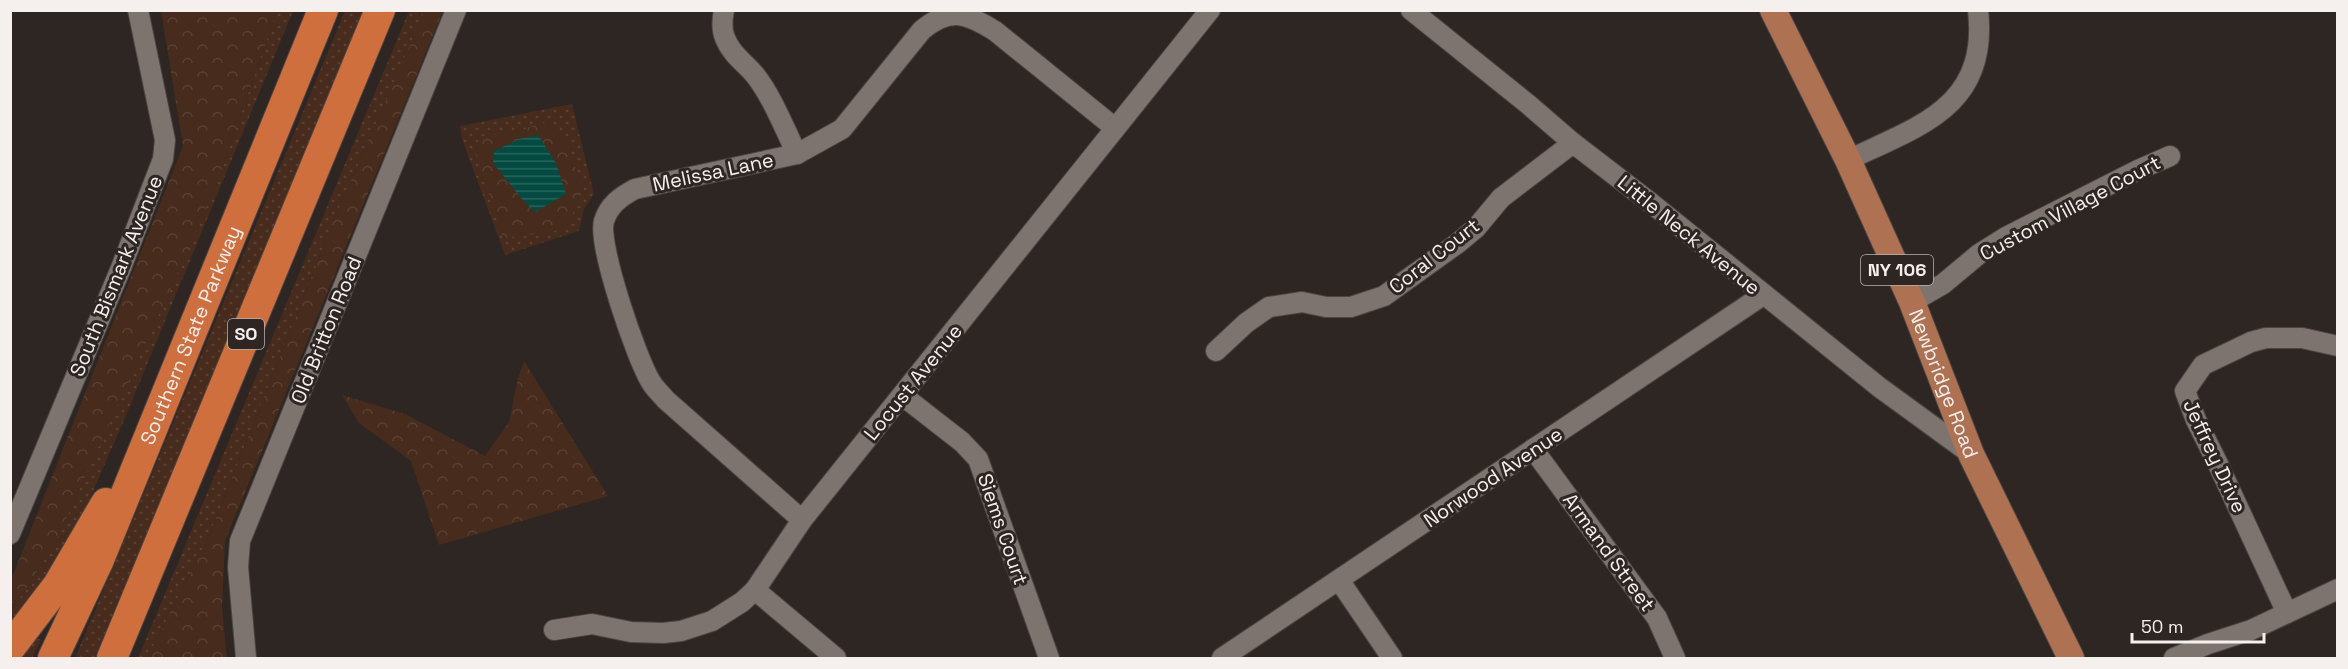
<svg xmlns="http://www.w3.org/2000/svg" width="2348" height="669" viewBox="0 0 2348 669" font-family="'Space Grotesk',sans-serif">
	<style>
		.grass { fill: url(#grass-dots) }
		.forest { fill: url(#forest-crowns) }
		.water { fill: url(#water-rules) }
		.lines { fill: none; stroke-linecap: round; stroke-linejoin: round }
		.minor-casing { stroke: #4c4542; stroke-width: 22 }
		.major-casing { stroke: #4c4542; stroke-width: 28 }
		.highway-casing { stroke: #4c4542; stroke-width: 32 }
		.minor { stroke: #7d7470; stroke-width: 20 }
		.major { stroke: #ae7151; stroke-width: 26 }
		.highway { stroke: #cf6f3d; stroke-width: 30 }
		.labels { text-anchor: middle; stroke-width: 6; stroke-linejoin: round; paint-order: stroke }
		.shield { fill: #2d2623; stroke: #b9b3b1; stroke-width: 1.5 }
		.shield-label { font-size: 18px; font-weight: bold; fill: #f5f0ee }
		.street-label { font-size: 20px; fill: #f5f0ee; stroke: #2d2623 }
	</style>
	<defs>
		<pattern id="grass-dots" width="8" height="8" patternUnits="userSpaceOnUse" patternTransform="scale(1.5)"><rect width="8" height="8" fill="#472b1d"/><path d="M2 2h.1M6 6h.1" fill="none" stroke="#594033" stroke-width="1.8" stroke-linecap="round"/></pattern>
		<pattern id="forest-crowns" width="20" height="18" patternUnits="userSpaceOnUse" patternTransform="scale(1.5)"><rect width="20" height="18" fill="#472b1d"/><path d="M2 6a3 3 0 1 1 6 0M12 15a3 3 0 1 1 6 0" fill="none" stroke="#594033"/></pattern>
		<pattern id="water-rules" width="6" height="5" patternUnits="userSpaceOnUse" patternTransform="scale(1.5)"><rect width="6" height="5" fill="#034a41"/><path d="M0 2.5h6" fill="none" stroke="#28645d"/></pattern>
	</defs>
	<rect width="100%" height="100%" fill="#2d2623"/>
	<!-- grass -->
	<g class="grass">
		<polygon points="277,11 293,11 122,425 68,548 11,636 11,612 54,545 216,185"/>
		<polygon points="345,11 366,11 97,658 75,658"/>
		<polygon points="409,11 425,11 334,220 208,538 147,658 138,658"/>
		<polygon points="572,104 594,194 584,209 579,231 505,255 462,139 460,126"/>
		<polygon points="34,637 41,640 32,658 15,658"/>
	</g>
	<!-- forest -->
	<g class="forest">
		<polygon points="425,10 443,11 225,541 222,608 227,658 147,658 208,538 334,220"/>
		<polygon points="161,11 277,11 216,185 172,286 54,545 11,612 11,580 183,146"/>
		<polygon points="542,122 565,137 583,190 574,209 570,225 552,232 503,238 473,145 488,135 518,132"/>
		<polygon points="524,361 608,496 439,545 411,461 359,423 342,395 405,414 485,456 509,422 518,378"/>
	</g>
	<!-- water -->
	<polygon class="water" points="538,135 556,163 566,194 535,212 522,199 493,163 494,151 519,139"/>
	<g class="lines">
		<!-- minor casing -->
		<g class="minor-casing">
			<g id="minor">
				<path d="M 724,10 C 722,20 721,29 725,38 C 731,54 745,63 755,75 C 773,98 784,128 797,154"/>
				<polyline points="1411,10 1529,105 1573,143 1651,203 1879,387 1971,454"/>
				<path d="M 1848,160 C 1919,126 1989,107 1978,10"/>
				<polyline points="1912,302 1943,284 1979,254 2006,237 2138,170 2170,156"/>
				<polyline points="1216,351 1246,323 1269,307 1302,302 1326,307 1351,307 1384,296 1458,243 1476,228 1501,198 1573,143"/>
				<polyline points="903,396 962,442 978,459 1049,658"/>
				<polyline points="1533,449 1657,618 1675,658"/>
				<path d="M 802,520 L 666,400 C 661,394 655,389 651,382 C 637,360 597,244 604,221 C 609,205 620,197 635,189 L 797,154 L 842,129 L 922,30 C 950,7 966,13 995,31 L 1115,128"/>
				<polyline points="10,534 121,268 163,159 165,140 138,10"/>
				<polyline points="1339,580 1392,658"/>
				<polyline points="755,590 836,658"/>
				<polyline points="2287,613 2217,462 2196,420 2185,391 2203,365 2251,342 2266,338 2302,338 2338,346"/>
				<polyline points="554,630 592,624 631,632 663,633 681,631 712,621 742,602 755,590 802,520 1210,10"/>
				<polyline points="246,658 238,567 240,541 456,10"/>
				<polyline points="1222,658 1763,295"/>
				<polyline points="2174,658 2208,644 2251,630 2338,589"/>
			</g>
		</g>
		<!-- major casing -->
		<g class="major-casing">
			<g id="major">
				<path id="s1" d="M 1773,10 L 1848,160 L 1912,302 L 1971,454 L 2071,658"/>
			</g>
		</g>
		<!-- highway casing -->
		<g class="highway-casing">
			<g id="highway">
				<polyline points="10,648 58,585 106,503"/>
				<path id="s2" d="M 53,658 L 98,562 L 323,10"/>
				<polyline points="112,658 380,10"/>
			</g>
		</g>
		<!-- minor -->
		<use href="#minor" class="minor"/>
		<!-- major -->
		<use href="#major" class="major"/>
		<!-- highway -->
		<use href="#highway" class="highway"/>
	</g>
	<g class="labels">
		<!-- shield labels -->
		<g class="shield">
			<rect x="1861" y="255" width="72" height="30" rx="4.5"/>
			<rect x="228" y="319" width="36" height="30" rx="4.5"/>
		</g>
		<g class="shield-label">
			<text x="1897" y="276">NY 106</text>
			<text x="246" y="340">SO</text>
		</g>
		<!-- street labels -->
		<g class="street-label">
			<text transform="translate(713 172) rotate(-12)" y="7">Melissa Lane</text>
			<text transform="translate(2070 208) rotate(-28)" y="7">Custom Village Court</text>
			<text transform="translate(1689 235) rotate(39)" y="7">Little Neck Avenue</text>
			<text transform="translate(1434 256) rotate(-38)" y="7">Coral Court</text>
			<text transform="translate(116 276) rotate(-68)" y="7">South Bismark Avenue</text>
			<text transform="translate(326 330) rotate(-68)" y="7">Old Britton Road</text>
			<text dy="7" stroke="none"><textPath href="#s2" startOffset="351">Southern State Parkway</textPath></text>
			<text transform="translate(913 382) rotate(-51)" y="7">Locust Avenue</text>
			<text dy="7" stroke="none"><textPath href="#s1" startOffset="411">Newbridge Road</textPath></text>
			<text transform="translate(2215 456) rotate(65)" y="7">Jeffrey Drive</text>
			<text transform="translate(1493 477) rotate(-34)" y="7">Norwood Avenue</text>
			<text transform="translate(1003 529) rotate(71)" y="7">Siems Court</text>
			<text transform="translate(1609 552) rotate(54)" y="7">Armand Street</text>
		</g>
	</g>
	<!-- border -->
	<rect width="2348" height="669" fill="none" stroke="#f5f0ee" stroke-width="24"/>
	<!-- scale -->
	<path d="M2132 633v9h132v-9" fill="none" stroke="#f5f0ee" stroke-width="3"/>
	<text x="2141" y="633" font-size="18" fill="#f5f0ee" stroke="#2d2623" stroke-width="4.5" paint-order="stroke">50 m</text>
</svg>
